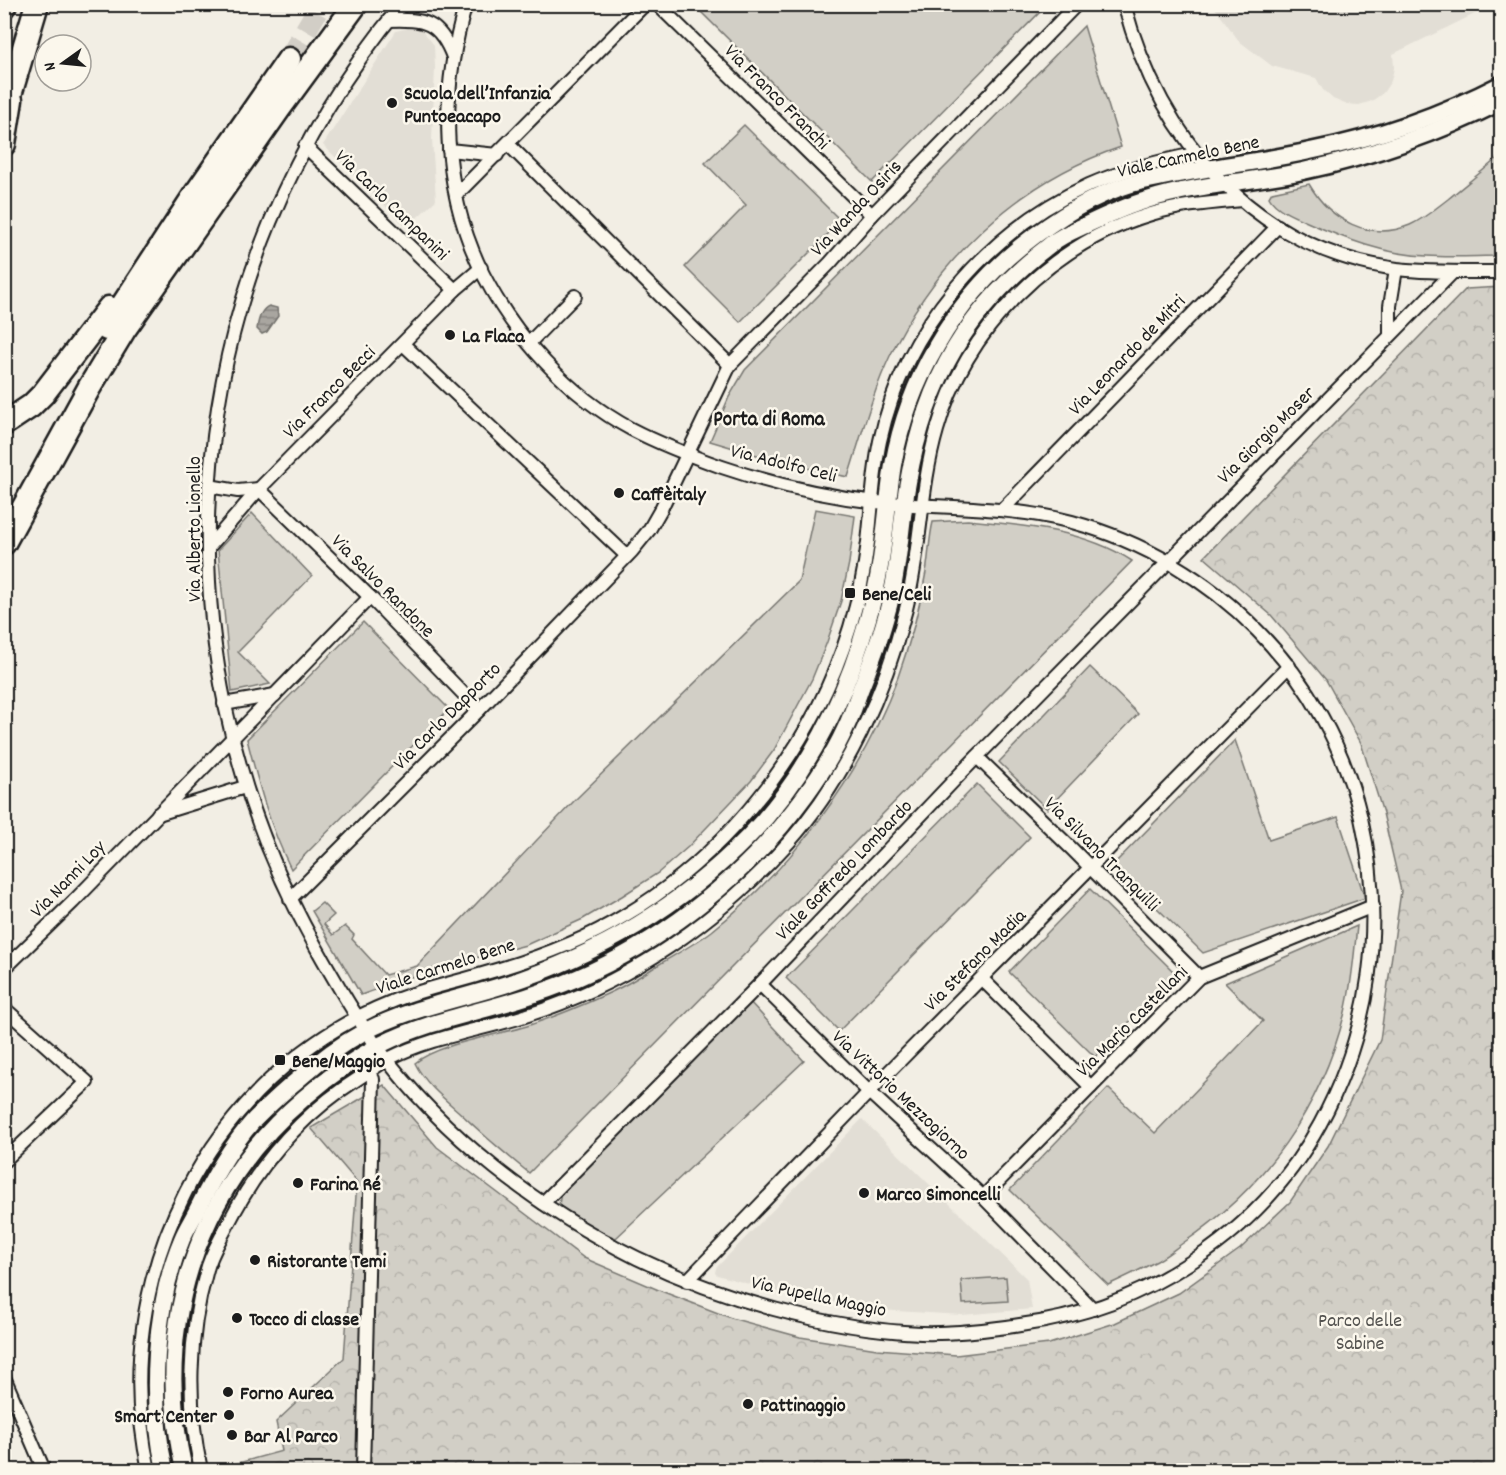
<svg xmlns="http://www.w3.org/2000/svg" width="1506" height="1475" viewBox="0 0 1506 1475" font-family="Dekko,sans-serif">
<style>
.built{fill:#e2ded5}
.grass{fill:#d2cfc6;stroke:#777671;stroke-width:1.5}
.park{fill:url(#park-crowns);stroke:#777671;stroke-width:1.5}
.water{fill:url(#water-rules);stroke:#716f6b;stroke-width:1.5}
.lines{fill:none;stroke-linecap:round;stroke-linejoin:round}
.highway-tunnel{stroke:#d2cec6;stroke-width:22;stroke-dasharray:22 11;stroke-linecap:butt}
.street-casing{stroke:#1c1c1c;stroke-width:16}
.secondary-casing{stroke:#1c1c1c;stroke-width:21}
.highway-casing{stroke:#1c1c1c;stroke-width:27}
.street{stroke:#fbf7ec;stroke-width:12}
.secondary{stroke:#fbf7ec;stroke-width:16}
.highway{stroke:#fbf7ec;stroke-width:22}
.poi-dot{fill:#1c1c1c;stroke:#fbf7ec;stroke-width:2}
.labels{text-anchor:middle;stroke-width:5;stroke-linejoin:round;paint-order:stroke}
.poi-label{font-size:20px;font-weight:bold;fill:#1c1c1c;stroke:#fbf7ec;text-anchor:start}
.street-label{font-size:20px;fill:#1c1c1c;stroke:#fbf7ec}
.park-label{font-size:20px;fill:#53524f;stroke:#fbf7ec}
.neighbourhood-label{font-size:21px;font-weight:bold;fill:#1c1c1c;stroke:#fbf7ec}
</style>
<defs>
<pattern id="park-crowns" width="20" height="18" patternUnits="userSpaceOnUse" patternTransform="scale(1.5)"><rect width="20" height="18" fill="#d2cfc6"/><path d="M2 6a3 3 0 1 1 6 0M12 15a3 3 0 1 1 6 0" fill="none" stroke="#b4b1aa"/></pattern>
<pattern id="water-rules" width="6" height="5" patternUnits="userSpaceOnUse" patternTransform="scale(1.5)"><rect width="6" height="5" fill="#a9a6a0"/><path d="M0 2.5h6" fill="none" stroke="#898682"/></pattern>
</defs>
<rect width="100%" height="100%" fill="#f2eee4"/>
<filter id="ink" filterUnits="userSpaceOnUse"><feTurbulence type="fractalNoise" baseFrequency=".0167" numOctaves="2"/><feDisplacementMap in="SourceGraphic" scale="12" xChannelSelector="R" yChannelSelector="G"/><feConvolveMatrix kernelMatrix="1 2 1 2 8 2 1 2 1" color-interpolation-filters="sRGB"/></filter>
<g filter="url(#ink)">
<g class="built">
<polygon points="1215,5 1215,4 1493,5 1393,54 1394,68 1391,81 1383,93 1372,101 1359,105 1345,104 1333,99 1323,90 1316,78 1272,66 1239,41 1215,8"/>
<polygon points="408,28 422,30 434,45 435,67 432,139 436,200 407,227 323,145 396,31"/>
<polygon points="862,1119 1027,1279 1032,1309 962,1315 879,1310 784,1294 717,1275 715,1273 716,1268"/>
</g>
<g class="grass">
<polygon points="694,5 1047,5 872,182"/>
<path d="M1084,26L1121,147C1019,181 936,260 890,356C872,394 861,437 848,477L784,463L710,441L729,397L745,370Z"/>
<polygon points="744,125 841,221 740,322 685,267 746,205 705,163"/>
<path d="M1501,155V256C1477,256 1452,258 1427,256C1386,255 1345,239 1307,222C1295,217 1275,209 1269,197L1272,192L1309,184C1330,220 1369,242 1410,225C1424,219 1436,208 1448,199C1466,184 1484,170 1501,155Z"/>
<polygon points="815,509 855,516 849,563 841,601 827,642 812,679 774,750 751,781 688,847 658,873 622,896 583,919 526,945 433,969 361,995 312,911 322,903 334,915 324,924 333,935 345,926 354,935 352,939 385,975 417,966 575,800 799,581"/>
<polygon points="252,513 312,576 238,652 270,684 232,692 218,550"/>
<path d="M968,520C1022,525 1085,530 1132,561L529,1173C504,1153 481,1133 458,1111C442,1097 424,1082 415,1063C440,1043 495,1036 527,1026C554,1017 581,1006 607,994C625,986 641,976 658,965C676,954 695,944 712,931C794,865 861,776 898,677C910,643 920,607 926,572C929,556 929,538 933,522Z"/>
<path d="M363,622L449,709L291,869C269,825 259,786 247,739Z"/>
<polygon points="1090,667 1138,714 1047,809 999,762"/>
<polygon points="1235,740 1269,840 1338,817 1365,898 1203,953 1113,865"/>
<polygon points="977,784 1030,837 839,1031 786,978"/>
<polygon points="1090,889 1176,974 1095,1057 1009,972"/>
<path d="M1357,926C1354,955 1352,984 1345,1012C1321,1109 1265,1187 1183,1243C1173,1250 1164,1258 1153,1263C1138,1271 1123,1278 1108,1285L1010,1190L1108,1088L1155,1133L1263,1021L1225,983Z"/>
<polygon points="750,1002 804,1061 616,1238 598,1231 563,1209 559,1205 561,1192"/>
<polygon points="1006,1277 1008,1301 963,1304 961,1280"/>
</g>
<polygon class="park" points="1501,287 1501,1470 216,1470 216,1469 282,1451 276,1422 344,1358 357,1182 311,1128 384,1085 437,1147 584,1258 661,1291 731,1318 800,1337 877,1349 956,1355 1049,1344 1115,1323 1179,1293 1240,1249 1290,1202 1328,1146 1380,1040 1401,891 1383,813 1361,743 1326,680 1271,615 1204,557 1466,289"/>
<path class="water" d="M269,306L277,308L278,316L267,332L262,334L257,329C258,321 261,309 269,306Z"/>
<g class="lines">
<polyline class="highway-tunnel" points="289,59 321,4"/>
<defs>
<g id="street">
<path d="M402,4C179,272 145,643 316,947C335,981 355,1016 378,1048C444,1137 538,1209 637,1258C722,1299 826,1329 921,1333C954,1334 987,1330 1020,1325C1144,1309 1260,1235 1320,1124C1371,1030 1385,923 1361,818C1327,674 1215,561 1072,522C1007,505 942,509 876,502C824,496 772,484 722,467C691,456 660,444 631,429C568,395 515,337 483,274C441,189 439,94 466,4"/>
<polyline points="657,4 872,215"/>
<path d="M1124,4C1160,139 1253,249 1397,269C1432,273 1467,272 1502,272"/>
<path d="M389,20C425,19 439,21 453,57"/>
<polyline points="508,144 730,365"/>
<polyline points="305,146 455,290"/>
<polyline points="449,150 497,155"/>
<polyline points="456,195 645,4"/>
<polyline points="1390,335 1390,306 1396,269"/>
<polyline points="529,343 575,296"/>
<polyline points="403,344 627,556"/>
<polyline points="209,486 238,491 259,489"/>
<polyline points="259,489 370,597 479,710"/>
<polyline points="1003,509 1278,226"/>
<polyline points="209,547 259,489 455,290 481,268"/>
<polyline points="224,704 275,695"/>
<polyline points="977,757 1072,849 1199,977"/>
<polyline points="158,814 245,787"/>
<polyline points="290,899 479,710 632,551 649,530 661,509 730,365 830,263 872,215 1077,4"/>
<polyline points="4,969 73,902 370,597"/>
<polyline points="982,979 1091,1087"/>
<polyline points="760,984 869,1092 983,1197 1093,1309"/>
<polyline points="4,1008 87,1082 4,1161"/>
<polyline points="983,1197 1199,977 1373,906"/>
<polyline points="543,1203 760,984 962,772 1453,272"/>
<polyline points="687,1281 869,1092 1289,666"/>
<polyline points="4,1377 44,1470"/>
<path d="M149,1470C106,1280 209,1075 391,1002C419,990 450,984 479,975C529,961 580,943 624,916C705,868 774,792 817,709C844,656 861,600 868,542C872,508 873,474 880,441C904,329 986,232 1089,185C1123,170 1159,161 1195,154"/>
<path d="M201,1470C187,1406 188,1336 206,1273C210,1255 220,1240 228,1224C259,1163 302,1114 359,1078C370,1071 379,1064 390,1058C433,1036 483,1030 528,1015C630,982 718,921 789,842C846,778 885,692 906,609C921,550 920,488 937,430C965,329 1051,244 1151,214C1181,205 1210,203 1241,200"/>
<polyline points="363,1470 373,1079"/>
</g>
<g id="secondary">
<path d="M165,1470C149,1401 154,1305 182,1239C186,1229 192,1220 197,1210C213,1178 230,1147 254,1120C269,1105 285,1090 301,1077C320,1060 340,1045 362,1033C406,1009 456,1000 504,985C598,955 679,908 748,837C813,770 853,682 875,592C885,550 886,507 893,465C908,381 953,302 1020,247C1051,222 1091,196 1131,184C1144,180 1159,178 1173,175C1218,166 1264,161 1310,151C1375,138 1442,115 1502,84"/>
<path d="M184,1470C152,1330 194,1192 304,1098C328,1077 353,1059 382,1044C430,1020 482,1012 532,995C616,968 692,919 754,856C788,821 826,772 846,727C852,715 856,701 861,688C873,658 884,628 891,597C900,559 901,520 908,482C926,379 967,308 1051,244C1062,235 1075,230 1088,224C1107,215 1126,206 1147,200C1197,184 1251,182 1303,171C1372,156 1438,133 1502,101"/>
</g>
<g id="highway">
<polyline points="4,6 5,4"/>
<polyline points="4,115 37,4"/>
<polyline points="4,144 11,100"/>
<polyline points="107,329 194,196 289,59"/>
<polyline points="4,424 31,406 43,394 109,308"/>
<polyline points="4,543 89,388 124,330 279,109 356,4"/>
</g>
</defs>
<use href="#street" class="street-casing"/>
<use href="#secondary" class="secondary-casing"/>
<use href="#highway" class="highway-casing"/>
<use href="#street" class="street"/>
<use href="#secondary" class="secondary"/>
<use href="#highway" class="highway"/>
</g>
</g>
<g class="poi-dot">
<circle cx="392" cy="103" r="6"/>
<circle cx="450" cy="335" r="6"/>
<circle cx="619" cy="493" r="6"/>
<rect x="844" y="587" width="12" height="12" rx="3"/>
<rect x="274" y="1054" width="12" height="12" rx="3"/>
<circle cx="298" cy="1183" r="6"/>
<circle cx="864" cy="1193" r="6"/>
<circle cx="255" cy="1260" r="6"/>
<circle cx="237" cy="1318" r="6"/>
<circle cx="228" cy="1392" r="6"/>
<circle cx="748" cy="1404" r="6"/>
<circle cx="229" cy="1415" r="6"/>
<circle cx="232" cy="1435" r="6"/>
</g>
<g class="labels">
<g class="poi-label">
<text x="404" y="99">Scuola dell’Infanzia<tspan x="404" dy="23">Puntoeacapo</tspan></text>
<text x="462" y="342">La Flaca</text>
<text x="631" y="500">Caffèitaly</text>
<text x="862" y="600">Bene/Celi</text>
<text x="292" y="1067">Bene/Maggio</text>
<text x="310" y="1190">Farina Ré</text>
<text x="876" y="1200">Marco Simoncelli</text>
<text x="267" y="1267">Ristorante Temi</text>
<text x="249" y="1325">Tocco di classe</text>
<text x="240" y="1399">Forno Aurea</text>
<text x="760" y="1411">Pattinaggio</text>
<text x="217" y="1422" text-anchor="end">Smart Center</text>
<text x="244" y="1442">Bar Al Parco</text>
</g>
<g class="street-label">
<text transform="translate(778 96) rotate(45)" y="7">Via Franco Franchi</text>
<text transform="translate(1188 155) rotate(-12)" y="7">Viale Carmelo Bene</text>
<text transform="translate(393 204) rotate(44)" y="7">Via Carlo Campanini</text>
<text transform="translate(855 207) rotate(-47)" y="7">Via Wanda Osiris</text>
<text transform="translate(1126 354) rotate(-46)" y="7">Via Leonardo de Mitri</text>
<text transform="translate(328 391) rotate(-45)" y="7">Via Franco Becci</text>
<text transform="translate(1265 434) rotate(-45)" y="7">Via Giorgio Moser</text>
<text transform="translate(784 462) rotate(14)" y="7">Via Adolfo Celi</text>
<text transform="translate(193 529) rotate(-90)" y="7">Via Alberto Lionello</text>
<text transform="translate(384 585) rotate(45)" y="7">Via Salvo Randone</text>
<text transform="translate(446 715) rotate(-45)" y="7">Via Carlo Dapporto</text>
<text transform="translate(1103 853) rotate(45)" y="7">Via Silvano Tranquilli</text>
<text transform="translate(843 869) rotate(-46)" y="7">Viale Goffredo Lombardo</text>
<text transform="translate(67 878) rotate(-46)" y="7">Via Nanni Loy</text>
<text transform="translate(974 959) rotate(-45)" y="7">Via Stefano Madia</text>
<text transform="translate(445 965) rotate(-18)" y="7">Viale Carmelo Bene</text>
<text transform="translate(1131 1020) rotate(-45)" y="7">Via Mario Castellani</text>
<text transform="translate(902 1094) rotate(43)" y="7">Via Vittorio Mezzogiorno</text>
<text transform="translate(819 1295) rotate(12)" y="7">Via Pupella Maggio</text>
</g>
<g class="park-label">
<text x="1360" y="1326">Parco delle<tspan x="1360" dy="23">Sabine</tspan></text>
</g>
<g class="neighbourhood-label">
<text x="769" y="425">Porta di Roma</text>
</g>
</g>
<rect width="1506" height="1475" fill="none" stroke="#fbf7ec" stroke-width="24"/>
<rect x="12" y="12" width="1482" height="1451" fill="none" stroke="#1c1c1c" stroke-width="2" filter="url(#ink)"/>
<g transform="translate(63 63) rotate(255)"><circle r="28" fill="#fbf7ec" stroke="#a29f99" stroke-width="1.5"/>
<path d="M0-4.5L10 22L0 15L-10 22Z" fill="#1c1c1c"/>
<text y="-9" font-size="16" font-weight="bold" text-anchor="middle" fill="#1c1c1c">N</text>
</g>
</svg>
